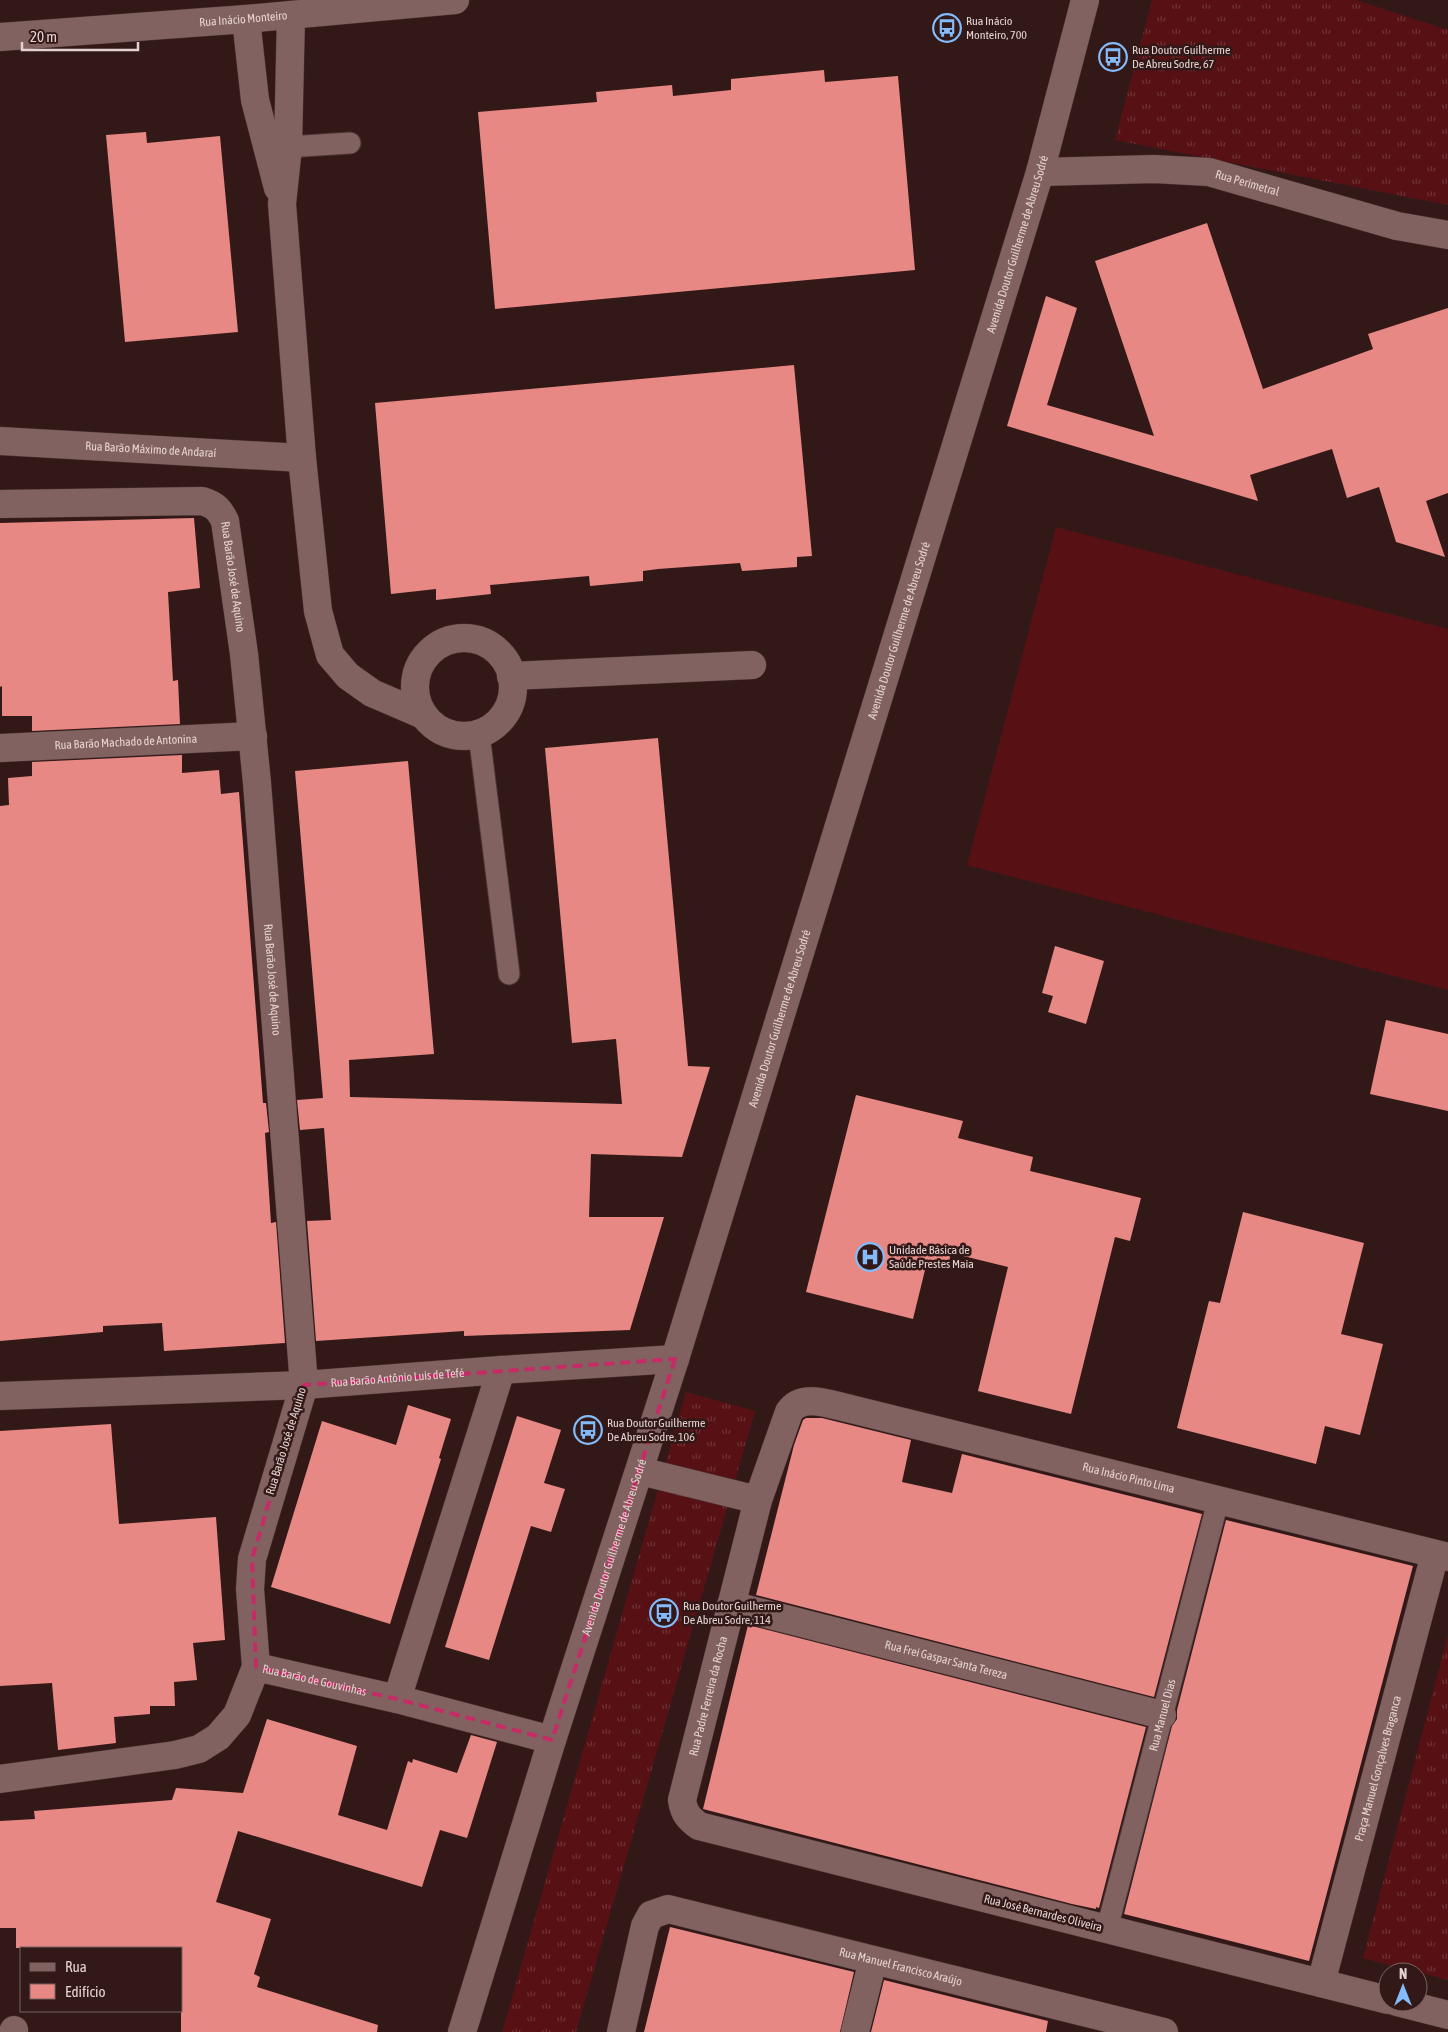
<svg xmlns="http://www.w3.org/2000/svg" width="1448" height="2032" viewBox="0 0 1448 2032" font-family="'Asap Condensed',sans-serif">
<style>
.grass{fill:url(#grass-tufts)}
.pitch{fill:#571115}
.building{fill:#e78884}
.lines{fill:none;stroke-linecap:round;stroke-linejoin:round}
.service-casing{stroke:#4a3535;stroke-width:23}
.minor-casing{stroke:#4a3535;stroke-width:29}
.tertiary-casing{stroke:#4a3535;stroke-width:29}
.service{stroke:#826260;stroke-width:21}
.minor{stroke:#826260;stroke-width:28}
.tertiary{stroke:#826260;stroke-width:28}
.marked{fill:none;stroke:#c52b67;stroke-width:4;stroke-dasharray:10 6;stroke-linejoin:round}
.labels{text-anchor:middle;stroke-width:5;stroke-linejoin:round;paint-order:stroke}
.street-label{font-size:12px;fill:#e4d2d0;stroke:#321918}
.poi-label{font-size:12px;fill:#e4d2d0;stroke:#321918;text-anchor:start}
</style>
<defs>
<pattern id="grass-tufts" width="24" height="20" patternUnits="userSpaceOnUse" patternTransform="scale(1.25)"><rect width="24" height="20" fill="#571115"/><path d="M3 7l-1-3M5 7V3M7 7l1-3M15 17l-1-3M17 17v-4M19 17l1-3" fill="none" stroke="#6f3336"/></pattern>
</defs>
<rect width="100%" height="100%" fill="#321918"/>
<g class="grass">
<polygon points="1152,0 1356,0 1448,30 1448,205 1115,140"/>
<polygon points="686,1392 755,1411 576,2032 502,2032"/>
<polygon points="1448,1635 1448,1980 1363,1958"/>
</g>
<polygon class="pitch" points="1056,527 1448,629 1448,990 967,865"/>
<g class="building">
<polygon points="824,70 825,82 898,76 915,270 495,309 478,112 597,102 596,92 672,85 673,96 731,90 731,79"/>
<polygon points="146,132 147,143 220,136 238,332 125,342 106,135"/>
<polygon points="1207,223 1263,389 1373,349 1368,334 1448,308 1448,493 1426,501 1445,557 1396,542 1379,487 1347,498 1332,449 1250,475 1258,501 1007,426 1046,296 1077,308 1047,405 1154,436 1095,261"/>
<polygon points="794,365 812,556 797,557 797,567 742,571 740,563 658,569 643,571 643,581 590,586 589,576 490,585 491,594 436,600 436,589 391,594 375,403"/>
<polygon points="194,518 200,588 168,592 173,681 178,680 180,724 32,731 32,716 2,716 2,686 0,687 0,523"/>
<polygon points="658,738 688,1066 710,1067 682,1157 591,1154 589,1217 664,1217 630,1330 464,1336 464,1331 316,1341 307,1221 331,1220 324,1128 300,1130 297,1100 323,1098 295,771 408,761 434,1054 349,1060 350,1097 622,1104 616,1039 572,1043 545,748"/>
<polygon points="182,755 182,773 219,770 221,794 239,792 263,1103 266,1103 269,1132 265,1133 271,1223 276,1222 285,1343 164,1351 162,1323 103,1326 103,1332 0,1341 0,806 9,805 8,778 32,776 32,762"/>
<polygon points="1055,946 1104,961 1086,1024 1048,1012 1053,996 1042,993"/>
<polygon points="1386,1020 1448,1034 1448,1111 1370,1094"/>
<polygon points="856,1095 963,1121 958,1138 1033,1157 1030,1171 1141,1198 1130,1241 1115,1237 1071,1414 978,1391 1008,1267 951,1253 948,1265 943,1264 941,1270 926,1266 913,1319 806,1292"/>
<polygon points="1243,1212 1364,1243 1341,1334 1383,1344 1360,1435 1325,1426 1316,1464 1177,1428 1209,1301 1220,1303"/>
<polygon points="408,1405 451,1419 439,1458 441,1459 390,1624 271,1587 322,1421 396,1445"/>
<polygon points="517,1416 561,1430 544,1483 565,1489 551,1532 531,1526 489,1660 445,1647"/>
<polygon points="806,1418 822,1418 911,1440 902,1482 952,1493 962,1454 1202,1514 1154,1697 756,1595 794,1445 803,1420"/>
<polygon points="111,1424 119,1524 216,1517 225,1640 193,1643 197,1680 174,1682 175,1706 150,1706 150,1714 114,1717 116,1743 58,1750 52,1683 0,1686 0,1431"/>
<polygon points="1226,1520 1413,1566 1309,1961 1124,1914 1172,1726 1177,1719 1177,1710"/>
<polygon points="748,1625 1146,1727 1099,1908 1096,1907 1096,1909 1072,1904 703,1809"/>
<polygon points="267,1719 357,1746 338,1815 387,1830 408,1761 412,1763 413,1759 457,1773 471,1735 497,1742 467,1838 440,1830 422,1887 238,1831 216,1902 271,1919 254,1974 260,1977 257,1987 378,2025 377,2032 181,2032 181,1948 16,1948 16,1928 0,1928 0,1821 35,1819 34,1811 172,1800 176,1788 243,1793"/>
<polygon points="670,1927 854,1972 840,2032 644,2032"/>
<polygon points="884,1980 1048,2021 1046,2032 871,2032"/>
</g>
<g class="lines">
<defs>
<g id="service">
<polyline points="272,148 350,143"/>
<polyline points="479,734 509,974"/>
<path id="s1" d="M1107,1929L1218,1501"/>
</g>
<g id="minor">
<polyline points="291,15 288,147 282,204 302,458 318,611 330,655 348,676 372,693 423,715"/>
<polyline points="246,19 255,100 278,188"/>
<path id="s2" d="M1040,172L1154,169L1209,172L1397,226L1448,235"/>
<path id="s3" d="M0,441L302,458"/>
<path id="s4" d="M0,504L202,501C215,505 219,509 225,521L244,654L257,783L304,1385L252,1559L250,1589L256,1667L237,1715L218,1737L199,1749L175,1755L0,1779"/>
<circle cx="464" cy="687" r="49"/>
<polyline points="511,676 752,665"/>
<path id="s5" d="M0,748L253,736"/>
<path id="s6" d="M0,1396L304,1385L501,1370L675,1359"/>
<polyline points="640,1471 758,1500"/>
<path id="s7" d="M731,1605L1162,1715"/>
<path id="s8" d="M256,1667L397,1699L552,1740"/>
<polyline points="397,1699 501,1370"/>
<path id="s9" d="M1321,1983L1435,1554"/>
<path id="s10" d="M1388,2000L699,1826C688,1818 684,1813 682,1800L758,1500L789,1412C802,1392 831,1405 851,1409L1448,1557"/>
<polyline points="1397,2002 1448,2015"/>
<polyline points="13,2032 14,2030"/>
<path id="s11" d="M621,2032L645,1926L651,1915L668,1909L1164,2032"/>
<polyline points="855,2032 873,1960"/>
</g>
<g id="tertiary">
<path id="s12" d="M0,37L246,19L455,0"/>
<path id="s13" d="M462,2032L552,1740L675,1359L1040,172L1085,0"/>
</g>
</defs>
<use href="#service" class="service-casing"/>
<use href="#minor" class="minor-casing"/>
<use href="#tertiary" class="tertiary-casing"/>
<use href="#service" class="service"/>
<use href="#minor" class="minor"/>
<use href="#tertiary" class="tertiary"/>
</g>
<path class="marked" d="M675,1359L552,1740L397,1699L256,1667L252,1559L304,1385Z"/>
<defs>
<symbol id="bus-ring" viewBox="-11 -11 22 22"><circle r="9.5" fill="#321918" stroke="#84bcfb" stroke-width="1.5"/><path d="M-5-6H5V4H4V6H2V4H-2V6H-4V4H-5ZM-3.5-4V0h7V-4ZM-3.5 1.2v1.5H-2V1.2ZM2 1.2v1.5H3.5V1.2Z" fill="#84bcfb"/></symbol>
<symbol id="hospital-ring" viewBox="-11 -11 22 22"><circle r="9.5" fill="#321918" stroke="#84bcfb" stroke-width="1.5"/><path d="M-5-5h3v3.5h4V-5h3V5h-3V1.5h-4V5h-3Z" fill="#84bcfb"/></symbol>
</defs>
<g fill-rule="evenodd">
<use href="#bus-ring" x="931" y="12" width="32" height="32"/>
<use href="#bus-ring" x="1097" y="41" width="32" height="32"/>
<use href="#hospital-ring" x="854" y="1241" width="32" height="32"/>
<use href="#bus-ring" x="572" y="1414" width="32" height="32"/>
<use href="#bus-ring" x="648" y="1597" width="32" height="32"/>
</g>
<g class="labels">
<g class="street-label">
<text dy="4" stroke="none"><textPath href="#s12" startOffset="244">Rua Inácio Monteiro</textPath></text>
<text dy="4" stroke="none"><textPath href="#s2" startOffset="209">Rua Perimetral</textPath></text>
<text dy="4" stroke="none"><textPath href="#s13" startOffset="1872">Avenida Doutor Guilherme de Abreu Sodré</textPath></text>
<text dy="4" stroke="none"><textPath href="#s3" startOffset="151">Rua Barão Máximo de Andaraí</textPath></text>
<text dy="4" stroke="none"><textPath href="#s4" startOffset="290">Rua Barão José de Aquino</textPath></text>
<text dy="4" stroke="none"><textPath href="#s13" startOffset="1468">Avenida Doutor Guilherme de Abreu Sodré</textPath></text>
<text dy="4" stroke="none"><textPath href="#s5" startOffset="126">Rua Barão Machado de Antonina</textPath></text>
<text dy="4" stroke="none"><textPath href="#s4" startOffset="695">Rua Barão José de Aquino</textPath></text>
<text dy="4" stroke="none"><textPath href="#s13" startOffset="1062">Avenida Doutor Guilherme de Abreu Sodré</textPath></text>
<text dy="4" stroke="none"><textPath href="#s6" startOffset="398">Rua Barão Antônio Luis de Tefé</textPath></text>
<text transform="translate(286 1441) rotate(-73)" y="4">Rua Barão José de Aquino</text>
<text dy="4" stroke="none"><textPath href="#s10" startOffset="1498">Rua Inácio Pinto Lima</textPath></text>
<text dy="4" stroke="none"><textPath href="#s13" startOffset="508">Avenida Doutor Guilherme de Abreu Sodré</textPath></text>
<text dy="4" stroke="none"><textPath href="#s7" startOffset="222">Rua Frei Gaspar Santa Tereza</textPath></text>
<text dy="4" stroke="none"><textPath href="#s8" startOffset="60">Rua Barão de Gouvinhas</textPath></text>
<text dy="4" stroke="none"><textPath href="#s10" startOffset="850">Rua Padre Ferreira da Rocha</textPath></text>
<text dy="4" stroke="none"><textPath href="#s1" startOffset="221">Rua Manuel Dias</textPath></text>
<text dy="4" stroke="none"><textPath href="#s9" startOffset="222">Praça Manuel Gonçalves Braganca</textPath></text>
<text transform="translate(1043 1913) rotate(14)" y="4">Rua José Bernardes Oliveira</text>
<text dy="4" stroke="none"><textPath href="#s11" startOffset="379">Rua Manuel Francisco Araújo</textPath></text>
</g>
<g class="poi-label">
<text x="966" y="25">Rua Inácio<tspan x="966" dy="14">Monteiro, 700</tspan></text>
<text x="1132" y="54">Rua Doutor Guilherme<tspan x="1132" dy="14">De Abreu Sodre, 67</tspan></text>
<text x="889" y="1254">Unidade Básica de<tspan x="889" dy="14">Saúde Prestes Maia</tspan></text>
<text x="607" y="1427">Rua Doutor Guilherme<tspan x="607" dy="14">De Abreu Sodre, 106</tspan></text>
<text x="683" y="1610">Rua Doutor Guilherme<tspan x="683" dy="14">De Abreu Sodre, 114</tspan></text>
</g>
</g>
<rect x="20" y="1947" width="162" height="65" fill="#321918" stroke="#796362"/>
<rect x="30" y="1963" width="25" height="8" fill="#826260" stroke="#796362"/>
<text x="65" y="1972" font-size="15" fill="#e4d2d0">Rua</text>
<rect x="30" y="1984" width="25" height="15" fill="#e78884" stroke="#796362"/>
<text x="65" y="1997" font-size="15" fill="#e4d2d0">Edifício</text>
<g transform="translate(1403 1987)"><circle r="24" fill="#321918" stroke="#796362"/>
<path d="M0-4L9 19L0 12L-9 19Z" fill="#84bcfb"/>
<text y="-8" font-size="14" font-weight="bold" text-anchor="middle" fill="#e4d2d0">N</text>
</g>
<path d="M22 42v8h116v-8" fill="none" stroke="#e4d2d0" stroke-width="2.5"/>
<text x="30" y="42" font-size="15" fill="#e4d2d0" stroke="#321918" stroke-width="4" paint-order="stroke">20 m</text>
</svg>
